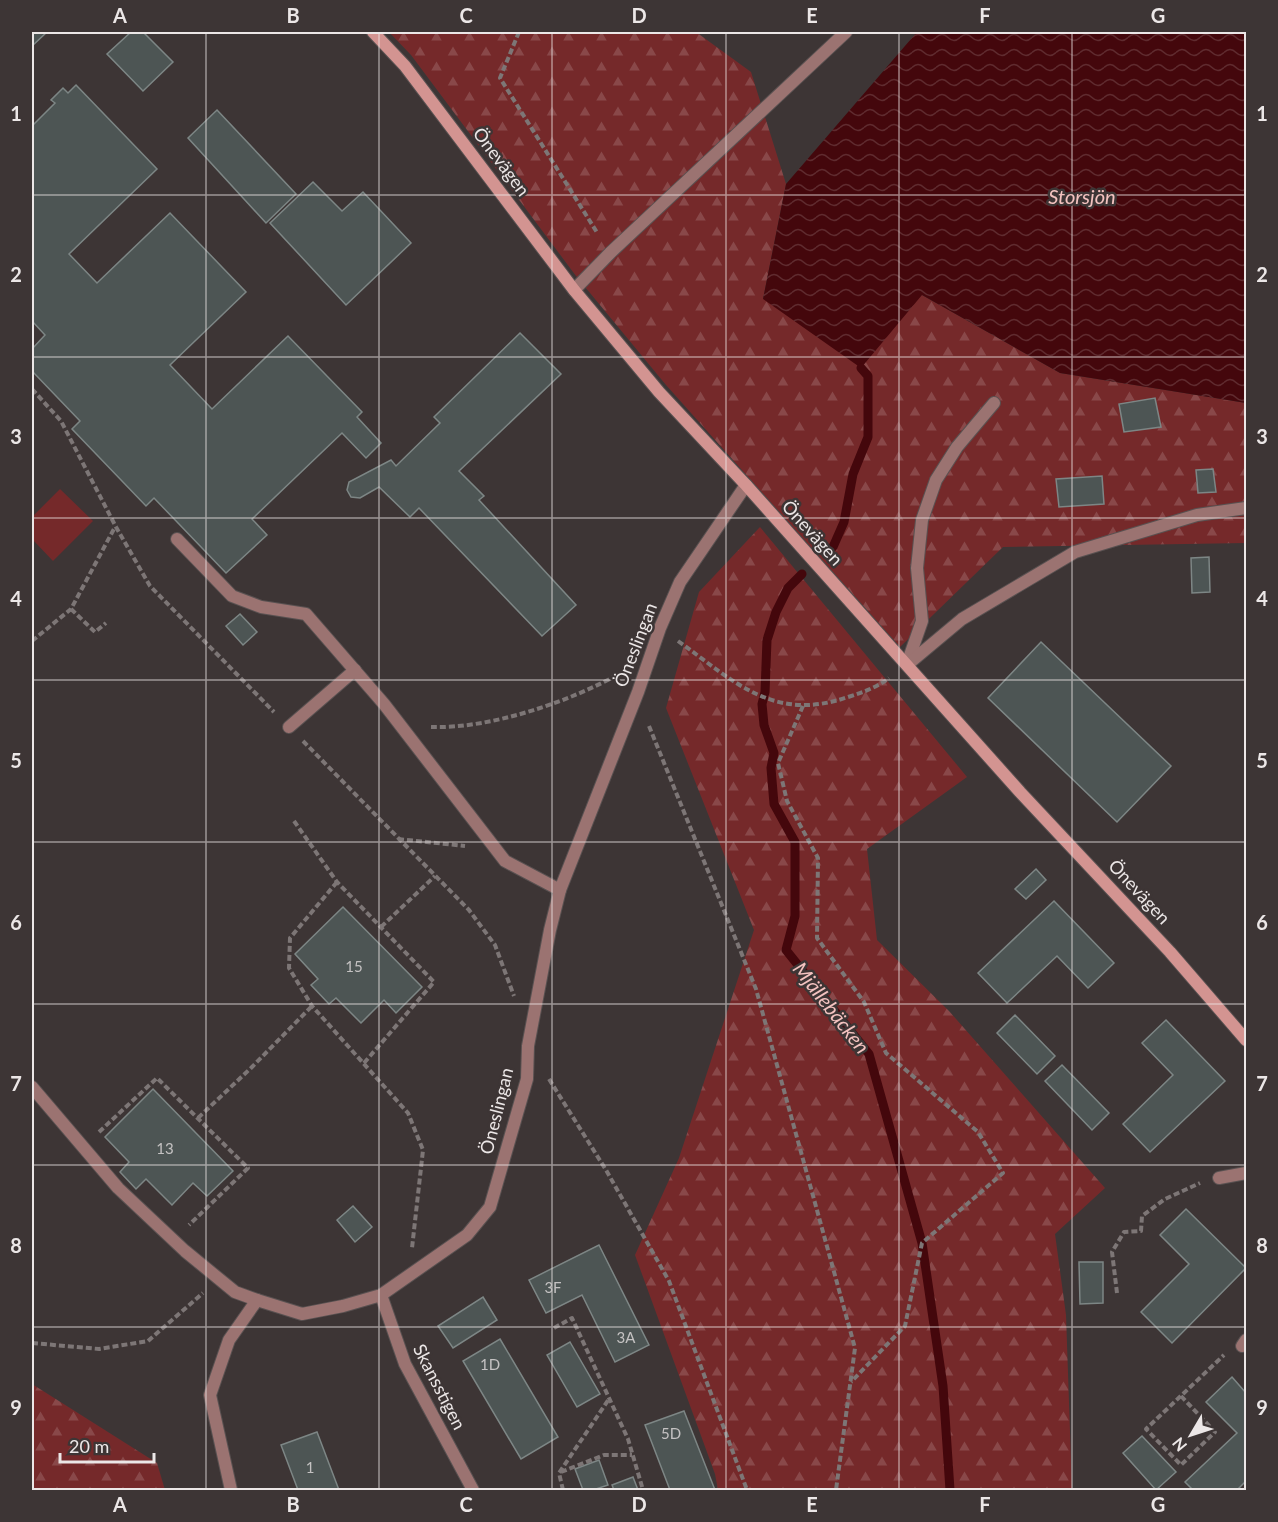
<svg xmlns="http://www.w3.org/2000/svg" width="1278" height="1522" viewBox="0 0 1278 1522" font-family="Lato,sans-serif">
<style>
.forest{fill:url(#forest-firs)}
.garden{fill:#75292a}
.water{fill:url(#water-waves)}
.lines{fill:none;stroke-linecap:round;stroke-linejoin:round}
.stream{stroke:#44070c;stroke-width:9}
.building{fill:#4d5554;stroke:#7d8685;stroke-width:1.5}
.lane-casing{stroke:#595151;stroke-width:14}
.street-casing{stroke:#595151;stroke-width:14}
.secondary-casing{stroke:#595151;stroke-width:14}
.path{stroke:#7d7676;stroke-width:4;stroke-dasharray:6 3;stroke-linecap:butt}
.lane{stroke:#9b7371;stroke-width:12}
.street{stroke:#9b7371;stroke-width:12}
.secondary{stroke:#d39491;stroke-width:12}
.grid{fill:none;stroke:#ece7e7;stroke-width:1.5;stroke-opacity:0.55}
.labels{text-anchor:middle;stroke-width:5;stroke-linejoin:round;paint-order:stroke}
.number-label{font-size:15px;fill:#c4c2c2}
.street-label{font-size:18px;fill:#ece7e7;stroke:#3d3535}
.water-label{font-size:20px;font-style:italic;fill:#f4c3c0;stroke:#3d3535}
.neatline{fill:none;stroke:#ece7e7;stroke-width:2}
.grid-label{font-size:20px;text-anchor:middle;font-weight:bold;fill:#ece7e7}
</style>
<defs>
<pattern id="forest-firs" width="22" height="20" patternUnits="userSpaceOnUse" patternTransform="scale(1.5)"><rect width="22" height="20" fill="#75292a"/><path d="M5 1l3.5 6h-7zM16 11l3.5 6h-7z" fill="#894849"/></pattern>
<pattern id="water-waves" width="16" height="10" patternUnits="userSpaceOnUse" patternTransform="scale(1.5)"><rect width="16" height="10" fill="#44070c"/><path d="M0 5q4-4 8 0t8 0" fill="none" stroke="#5f2b2f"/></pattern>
</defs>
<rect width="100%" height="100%" fill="#3d3535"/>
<g class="forest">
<polygon points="389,32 696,32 751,72 786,184 763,299 922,295 1060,373 1246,403 1246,543 1003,547 900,647 666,385 576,276 411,55"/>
<polygon points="760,527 967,777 867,849 877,940 949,1011 1105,1188 1055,1234 1066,1315 1072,1490 718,1490 715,1474 635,1255 679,1158 754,930 666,708 699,592"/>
<polygon points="32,1384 157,1463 165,1490 32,1490"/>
</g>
<polygon class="garden" points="60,489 93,521 53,561 32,539 32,517"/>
<polygon class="water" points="917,32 1246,32 1246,403 1060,373 922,295 861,368 763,299 786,184"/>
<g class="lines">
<g class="stream">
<polyline points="833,547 844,522 853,474 868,437 868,376 861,368"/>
<polyline points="802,574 788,588 776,612 767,640 765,692 762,704 764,725 774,753 771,768 774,804 795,842 795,916 786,950 869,1054 922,1243 943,1386 950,1490"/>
</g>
</g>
<g class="building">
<polygon points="32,32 47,32 32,46"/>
<polygon points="131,32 143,32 173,62 143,91 107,54"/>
<polygon points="76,85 157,169 69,254 97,283 170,213 246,292 170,365 212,409 288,336 362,412 357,417 381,443 366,458 342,433 252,519 267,535 226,573 154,498 146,506 72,429 80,421 32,371 32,349 45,335 32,321 32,126 55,103 51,100 63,88 68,93"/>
<polygon points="217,110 296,194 266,223 188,138"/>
<polygon points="313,182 342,211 363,192 411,243 346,305 270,223"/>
<polygon points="520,333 561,374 459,471 484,496 479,500 576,605 542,636 419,508 410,517 379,487 360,498 351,497 347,490 349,482 391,460 396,466 440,423 434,417"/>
<polygon points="1155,398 1161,427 1124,432 1119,404"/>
<polygon points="1213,469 1216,492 1198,493 1196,470"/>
<polygon points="1102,476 1104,504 1059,507 1056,479"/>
<polygon points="1209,557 1210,592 1192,593 1191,558"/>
<polygon points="240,614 257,632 243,645 226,626"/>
<polygon points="1041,642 1171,766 1117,822 988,698"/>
<polygon points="1036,869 1046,880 1026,899 1015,889"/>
<polygon points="1054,901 1114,963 1088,988 1057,956 1007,1003 978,973"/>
<polygon points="343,907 422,987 396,1013 384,1000 361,1023 336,998 329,1004 311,985 318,979 295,954"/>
<polygon points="1015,1015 1055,1056 1037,1074 997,1033"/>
<polygon points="1166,1020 1225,1081 1150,1152 1123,1124 1173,1075 1142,1043"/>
<polygon points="1062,1065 1109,1113 1092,1130 1045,1081"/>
<polygon points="153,1089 233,1171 207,1196 193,1183 172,1205 146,1179 136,1189 120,1172 129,1162 105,1137"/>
<polygon points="353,1206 372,1227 355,1242 337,1220"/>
<polygon points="1186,1209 1246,1268 1172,1343 1141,1312 1189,1264 1160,1235"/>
<polygon points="599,1245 649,1345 615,1362 582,1295 546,1313 529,1280"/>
<polygon points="1079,1262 1103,1262 1103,1303 1080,1304"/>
<polygon points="483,1297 497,1320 453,1348 438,1326"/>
<polygon points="500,1339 558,1437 521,1459 463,1361"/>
<polygon points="570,1342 600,1394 577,1407 547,1355"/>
<polygon points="1232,1377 1246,1393 1246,1481 1237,1490 1193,1490 1185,1482 1237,1433 1206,1402"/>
<polygon points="684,1411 715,1490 670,1490 645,1425"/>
<polygon points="317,1432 339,1490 298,1490 281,1445"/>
<polygon points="1142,1436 1176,1472 1156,1490 1123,1453"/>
<polygon points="599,1460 608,1485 593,1490 583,1490 575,1469"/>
<polygon points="633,1477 638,1490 614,1490 612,1485"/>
</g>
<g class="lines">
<defs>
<g id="lane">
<polyline points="574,290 610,253 846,32"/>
<polyline points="177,539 232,596 261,607 306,614 384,704 505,861 560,890"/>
<polyline points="907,664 922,621 917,568 922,520 936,480 957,447 994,403"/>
<polyline points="907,665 962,619 1075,552 1197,515 1246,508"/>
<polyline points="289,727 355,670"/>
<polyline points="1219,1178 1246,1173"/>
<polyline points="1242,1346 1246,1340"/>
</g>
<g id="street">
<polyline points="32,1087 118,1188 185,1251 235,1292 257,1300 302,1314 343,1306 381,1295 467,1235 490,1207 527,1079 528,1046 550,930 560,890 638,692 660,628 680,582 746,485"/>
<polyline points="381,1295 405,1364 473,1490"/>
<polyline points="231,1490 210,1395 229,1340 257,1300"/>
</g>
<polyline id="secondary" points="373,32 405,66 574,290 659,392 746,485 1020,792 1170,952 1246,1040"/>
</defs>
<use href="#lane" class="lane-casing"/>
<use href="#street" class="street-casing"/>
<use href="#secondary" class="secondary-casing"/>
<g class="path">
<polyline points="519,32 500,78 598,234"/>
<polyline points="32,389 61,421 116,527 150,586 274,712"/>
<polyline points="71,609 95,632 106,623"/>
<polyline points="32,641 71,609 115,527"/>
<path d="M678,641C734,681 773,723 848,697C863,692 876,688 889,678"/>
<polyline points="803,706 778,763 787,801 818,858 817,938 864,1002 886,1053 978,1132 1003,1173 922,1243 905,1326 851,1382"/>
<polyline points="649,726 756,989 855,1348 836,1490"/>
<path d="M431,727C490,729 569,702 621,673"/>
<polyline points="303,741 469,910 495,945 514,996"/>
<polyline points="294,821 337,882 434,982 364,1063"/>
<polyline points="398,839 465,846"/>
<polyline points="337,882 290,938 289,968 312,1006 408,1113 423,1150 412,1248"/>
<polyline points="381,927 435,876"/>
<polyline points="549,1079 606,1170 669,1281 747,1490"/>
<polyline points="198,1118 251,1068 312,1006"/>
<polyline points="99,1132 157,1078 248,1168 189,1225"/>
<polyline points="1117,1293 1112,1252 1124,1232 1141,1231 1142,1216 1165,1199 1200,1183"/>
<polyline points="554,1328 572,1318 628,1439 643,1490"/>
<polyline points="32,1343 99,1349 148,1341 203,1293"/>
<polyline points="1181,1396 1215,1432 1181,1465 1146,1429 1224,1355"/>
<polyline points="561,1472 604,1455 632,1455"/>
<polyline points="563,1490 559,1473 609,1399"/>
</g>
<use href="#lane" class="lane"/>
<use href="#street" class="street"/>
<use href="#secondary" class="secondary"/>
</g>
<path class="grid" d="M206,32V1490M379,32V1490M552,32V1490M726,32V1490M899,32V1490M1072,32V1490M32,195H1246M32,357H1246M32,518H1246M32,680H1246M32,842H1246M32,1004H1246M32,1165H1246M32,1327H1246"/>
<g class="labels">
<g class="number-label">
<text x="354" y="972">15</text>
<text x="165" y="1154">13</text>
<text x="553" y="1293">3F</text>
<text x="626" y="1343">3A</text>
<text x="490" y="1370">1D</text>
<text x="671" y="1439">5D</text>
<text x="310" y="1473">1</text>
</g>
<g class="street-label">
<text transform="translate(501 162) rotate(53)" y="6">Önevägen</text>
<text transform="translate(812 533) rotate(48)" y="6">Önevägen</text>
<text transform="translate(636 645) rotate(-69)" y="6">Öneslingan</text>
<text transform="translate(1139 892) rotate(47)" y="6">Önevägen</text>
<text transform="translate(497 1111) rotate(-76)" y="6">Öneslingan</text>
<text transform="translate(439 1387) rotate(63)" y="6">Skansstigen</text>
</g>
<g class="water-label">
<text x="1082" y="204">Storsjön</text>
<text transform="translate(831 1008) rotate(52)" y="7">Mjällebäcken</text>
</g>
</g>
<rect width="1278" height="1522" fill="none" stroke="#3d3535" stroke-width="66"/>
<g transform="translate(1191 1435) rotate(231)" stroke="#3d3535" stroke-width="4.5" paint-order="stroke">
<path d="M0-4.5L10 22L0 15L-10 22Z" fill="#ece7e7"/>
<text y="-9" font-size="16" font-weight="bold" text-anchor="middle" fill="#ece7e7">N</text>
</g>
<path d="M60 1453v9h94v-9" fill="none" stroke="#ece7e7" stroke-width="3"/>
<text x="69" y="1453" font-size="18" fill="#ece7e7" stroke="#3d3535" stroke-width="4.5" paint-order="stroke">20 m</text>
<rect x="33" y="33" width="1212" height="1456" class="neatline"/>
<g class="grid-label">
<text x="120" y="23">A</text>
<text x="293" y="23">B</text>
<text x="466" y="23">C</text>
<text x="639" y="23">D</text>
<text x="812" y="23">E</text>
<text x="985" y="23">F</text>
<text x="1158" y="23">G</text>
<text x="16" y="121">1</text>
<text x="1262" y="121">1</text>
<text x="16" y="282">2</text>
<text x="1262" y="282">2</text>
<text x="16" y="444">3</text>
<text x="1262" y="444">3</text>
<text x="16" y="606">4</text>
<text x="1262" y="606">4</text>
<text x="16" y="768">5</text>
<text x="1262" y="768">5</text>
<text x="16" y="930">6</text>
<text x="1262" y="930">6</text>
<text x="16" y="1091">7</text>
<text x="1262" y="1091">7</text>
<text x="16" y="1253">8</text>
<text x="1262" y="1253">8</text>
<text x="16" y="1415">9</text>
<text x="1262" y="1415">9</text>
<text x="120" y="1512">A</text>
<text x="293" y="1512">B</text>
<text x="466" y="1512">C</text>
<text x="639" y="1512">D</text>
<text x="812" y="1512">E</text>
<text x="985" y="1512">F</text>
<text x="1158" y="1512">G</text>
</g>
</svg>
